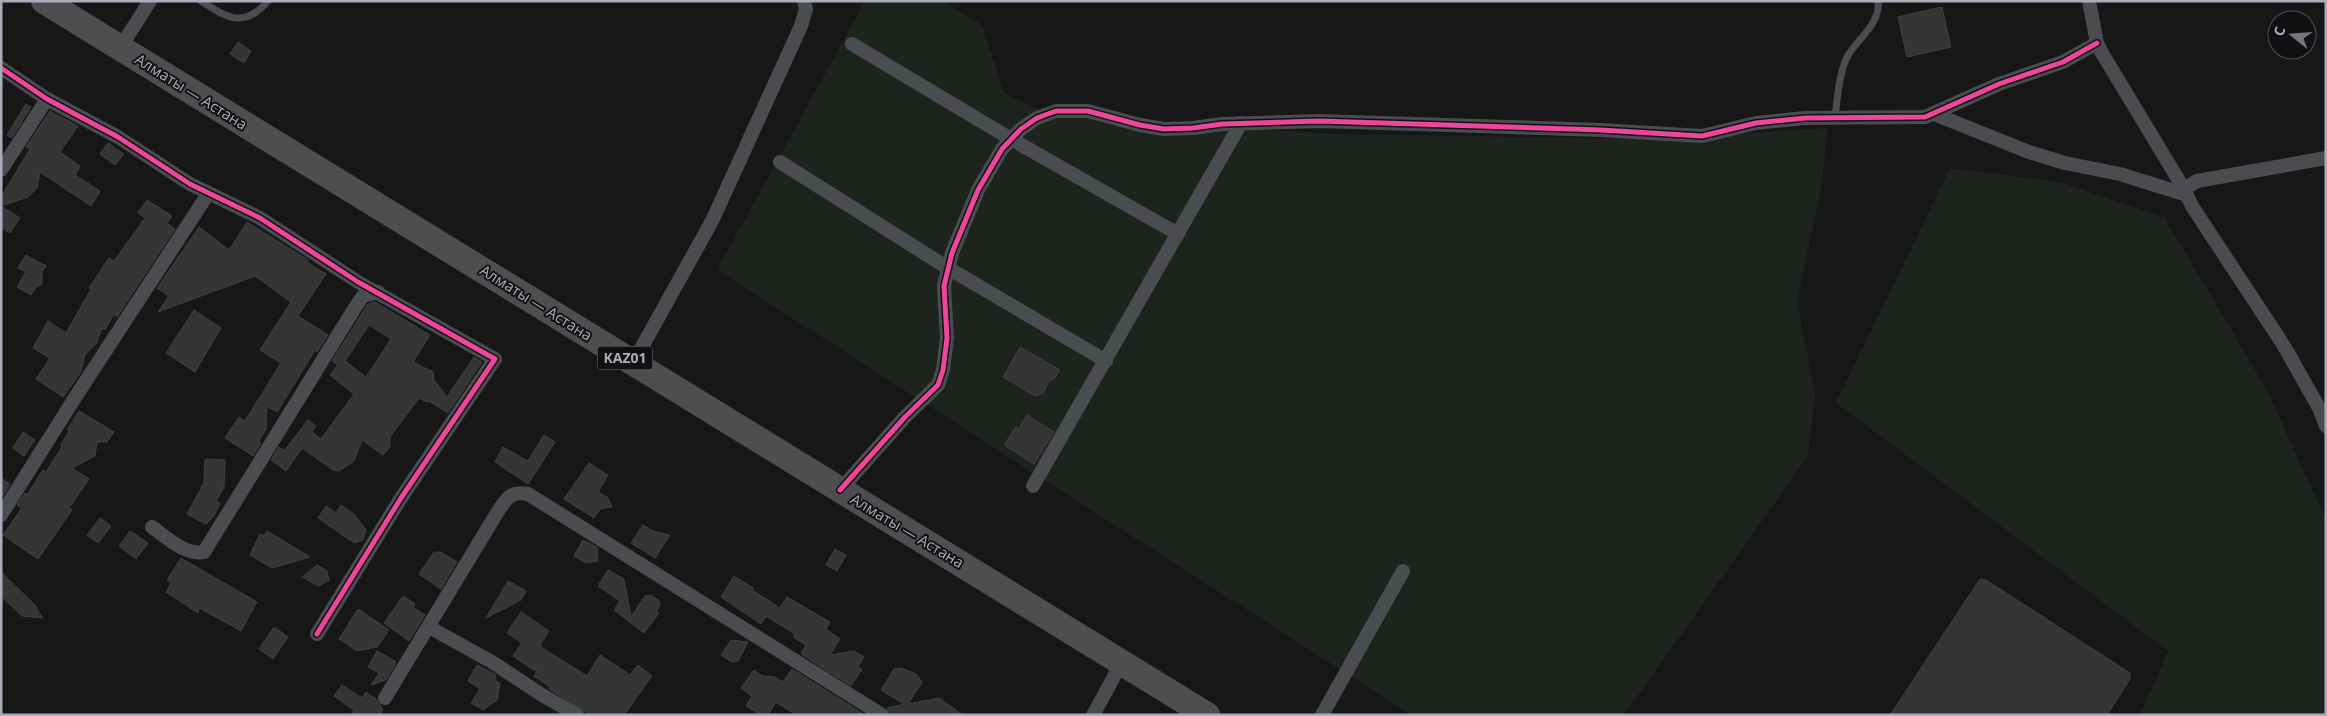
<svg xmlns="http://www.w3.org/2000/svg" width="2327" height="716" viewBox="0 0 2327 716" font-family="'Open Sans',sans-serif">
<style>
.green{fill:#1d241e}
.building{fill:#353536;stroke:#3f4043;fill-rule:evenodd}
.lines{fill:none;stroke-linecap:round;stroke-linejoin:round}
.lane{stroke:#4b4c50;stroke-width:7}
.street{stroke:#4b4c50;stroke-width:14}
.highway{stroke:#4e4e51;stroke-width:26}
.cycleway-casing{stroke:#111113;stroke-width:8}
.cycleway{stroke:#ed469a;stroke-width:5}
.labels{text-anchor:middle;stroke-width:4;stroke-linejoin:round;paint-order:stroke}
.shield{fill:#111113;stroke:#7b7e86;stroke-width:1}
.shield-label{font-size:14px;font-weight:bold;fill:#a8adb8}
.street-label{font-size:15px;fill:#a8adb8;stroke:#111113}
</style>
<rect width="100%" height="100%" fill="#171717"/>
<g class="green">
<polygon points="865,1 942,1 982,25 1004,93 1052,116 1336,134 1662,139 1828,128 1820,194 1797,302 1815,393 1808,456 1624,715 1411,715 717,270"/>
<polygon points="1950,168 2064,183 2165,218 2268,392 2326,520 2326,715 2140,715 2168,651 1836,403"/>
</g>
<g class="building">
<polygon points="1942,7 1951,47 1907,57 1898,17"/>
<polygon points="238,42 251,51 244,63 230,54"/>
<polygon points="26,104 31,107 12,138 7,135"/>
<polygon points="50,111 78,126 60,152 80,166 75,175 100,191 91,206 40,172 37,188 28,197 1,206 20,218 10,233 1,227 1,197 30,149 26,147"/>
<polygon points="108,143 124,154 115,165 100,154"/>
<polygon points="147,200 172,216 167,223 175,229 117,317 114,314 105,330 102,328 96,344 85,354 81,372 63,397 36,379 50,358 33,348 48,321 66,333 91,289 89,288 109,258 114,261 145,218 138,213"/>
<polygon points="247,222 308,260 307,262 326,274 298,316 328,335 317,352 315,350 277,412 267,406 266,429 259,441 261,443 253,456 225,438 239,417 245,421 281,363 260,350 291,302 255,276 158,312 169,296 157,288 199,227 229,250"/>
<polygon points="26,255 46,266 42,272 42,284 36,287 31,295 17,287 26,272 18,268"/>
<path d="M375,302L430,335L413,362L433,372L434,380L447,397L474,357L482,362L448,413L429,401L427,402L419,398L390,437V447L383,455L362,440L354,461L339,471L333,470L302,448L286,471L271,460L279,447L284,451L308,420L316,426L312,432L321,439L354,394L330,375L338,365L332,361L368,304ZM369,325L391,339L366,377L345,361Z"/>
<polygon points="194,310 221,328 195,372 166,353"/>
<polygon points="1020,347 1060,370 1055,378 1049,381 1043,394 1035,396 1003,377"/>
<polygon points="79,411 114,432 107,442 97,442 95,456 72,468 89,479 69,508 72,510 38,559 3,535 22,508 17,505 25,493 27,495 43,470 46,472 62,447 61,444 69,431 67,430"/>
<polygon points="1027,415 1054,432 1034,464 1004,445 1016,427 1019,428"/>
<polygon points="23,432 35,440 24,456 13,448"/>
<polygon points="544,435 555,442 528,484 495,462 503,447 528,461"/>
<polygon points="205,459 225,460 224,487 216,501 220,503 214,516 206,524 187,514 204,483"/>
<polygon points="589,463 608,475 598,492 607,497 612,507 600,509 594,518 564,499"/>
<polygon points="1,478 10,484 3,496 1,495"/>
<polygon points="341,505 354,514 366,530 363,540 354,543 318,518 326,506 336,513"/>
<polygon points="100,518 111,526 98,543 87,535"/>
<polygon points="643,525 653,531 670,535 655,558 631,543"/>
<polygon points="130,531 148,543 136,559 119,546"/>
<polygon points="267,531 310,557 272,568 250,555 260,534 264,536"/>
<polygon points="583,540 597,547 598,561 586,563 574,556"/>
<polygon points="835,549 846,555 837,571 826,565"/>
<polygon points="434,552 441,552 457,562 441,589 419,574"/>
<polygon points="181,558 257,602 241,631 199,608 198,613 166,592 171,583 167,580"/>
<polygon points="317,565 327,571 329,580 319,586 302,577"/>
<polygon points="608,570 624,579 631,617 645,596 651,595 659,601 660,606 656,611 659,613 644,633 614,610 620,601 598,586"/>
<polygon points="1,572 37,607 36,608 43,618 22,616 1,596"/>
<polygon points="734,576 753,588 752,590 780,608 787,597 830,622 826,629 840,639 830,655 854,651 864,657 858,667 862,669 851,686 801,654 806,645 793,637 795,634 766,616 761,624 721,597"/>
<polygon points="1980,579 1986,580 2130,673 2130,679 2107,715 1890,715"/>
<polygon points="508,581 526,591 521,600 486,618"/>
<polygon points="403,596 415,604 413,607 425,615 409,641 384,623"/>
<polygon points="358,609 389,630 377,647 357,651 339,639"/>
<polygon points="521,612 549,631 540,645 541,647 587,676 600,655 630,675 638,665 652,676 624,715 590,715 549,689 550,687 534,676 538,669 535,671 513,656 522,643 507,633"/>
<polygon points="274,627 288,637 273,659 259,649"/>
<polygon points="731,640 748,642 738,661 732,662 721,655"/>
<polygon points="377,651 395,661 395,665 386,680 371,685 379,673 368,667"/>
<polygon points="477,665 496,675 495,680 500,683 497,700 483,710 471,703 480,689 468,681"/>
<polygon points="901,668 916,674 922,682 908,704 939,698 963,715 891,715 887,708 904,704 881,690 894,669"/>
<polygon points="792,669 865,715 796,715 776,702 768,715 761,715 746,706 752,696 741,688 754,670 762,676 775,677 783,682"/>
<polygon points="342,685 362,698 366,692 376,699 383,709 380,715 351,715 354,710 334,696"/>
</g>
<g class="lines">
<g class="lane">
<path d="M201,1C227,18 244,29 268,1"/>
<path d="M1835,118C1837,101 1839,73 1847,57C1857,39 1881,24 1878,1"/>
</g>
<g class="street">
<polyline points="2089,1 2097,43 2102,53 2184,189 2192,206 2284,346 2319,408 2326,426"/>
<polyline points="852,44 1011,139 1178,234"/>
<polyline points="120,48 150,1"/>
<polyline points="1,68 47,99 118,137 190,184 260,218 358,282 495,359 401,498 317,634"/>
<polyline points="1934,114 2029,152 2065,163 2120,174 2187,195"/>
<polyline points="780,162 948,268 1106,361"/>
<polyline points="1,170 47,99"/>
<polyline points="2184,189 2197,181 2326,158"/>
<polyline points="633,363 712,221 801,26 806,9 804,1"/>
<polyline points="1033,486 1241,123"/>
<polyline points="840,490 905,417 938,385 943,370 947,338 944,286 952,253 978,190 1002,149 1021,129 1037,118 1056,111 1088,111 1140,125 1164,129 1193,128 1222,124 1319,121 1601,130 1702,136 1756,123 1805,118 1925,117 1999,84 2063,62 2097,43"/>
<polyline points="1,515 76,396 208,194"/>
<path d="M152,527C166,537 186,556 204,552L356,306L363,296L378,292"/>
<polyline points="429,627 492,662 542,695 577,715"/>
<path d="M385,698L500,508C508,497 512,491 528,494L882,715"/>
<polyline points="1093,715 1122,662"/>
<polyline points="1322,715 1403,571"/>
</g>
<polyline class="highway" points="44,1 1207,715"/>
<defs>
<g id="cycleway">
<polyline points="1,68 47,99 118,137 190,184 260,218 358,282 495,359 401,498 317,634"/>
<polyline points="840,490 905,417 938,385 943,370 947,338 944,286 952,253 978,190 1002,149 1021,129 1037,118 1056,111 1088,111 1140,125 1164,129 1193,128 1222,124 1319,121 1601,130 1702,136 1756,123 1805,118 1925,117 1999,84 2063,62 2097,43"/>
</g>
</defs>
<use href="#cycleway" class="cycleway-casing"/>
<use href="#cycleway" class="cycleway"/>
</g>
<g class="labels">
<rect class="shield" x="597.5" y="346.5" width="55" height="23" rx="4"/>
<g class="shield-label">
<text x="625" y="363">KАZ01</text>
</g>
<g class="street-label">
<text transform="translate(191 92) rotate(32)" y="5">Алматы — Астана</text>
<text transform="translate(536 303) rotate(32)" y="5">Алматы — Астана</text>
<text transform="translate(907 531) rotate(31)" y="5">Алматы — Астана</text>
</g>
</g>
<rect width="2327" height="716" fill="none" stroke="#a8adb8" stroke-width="5"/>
<g transform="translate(2292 35) rotate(287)"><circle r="24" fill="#111113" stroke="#4d4f55"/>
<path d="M0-4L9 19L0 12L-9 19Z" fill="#757880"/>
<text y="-8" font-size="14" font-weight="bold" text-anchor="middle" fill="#a8adb8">С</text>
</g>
</svg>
